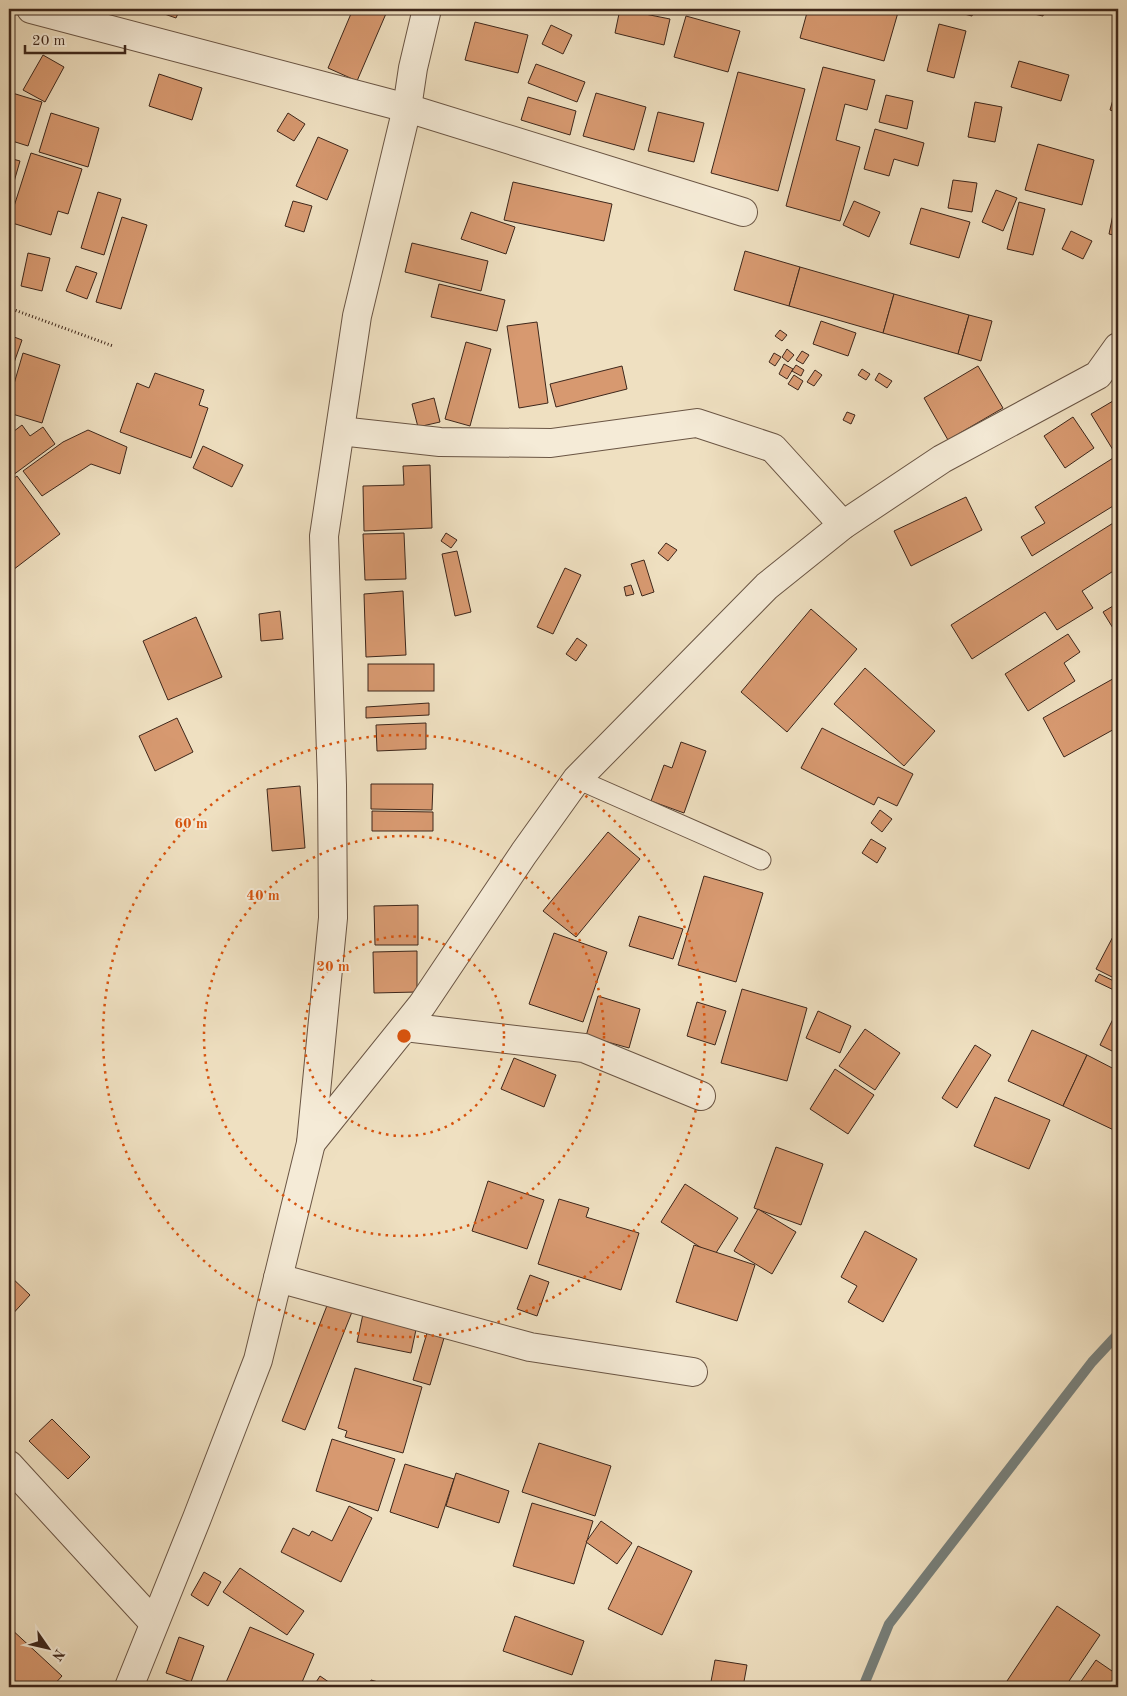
<svg xmlns="http://www.w3.org/2000/svg" width="1127" height="1696" viewBox="0 0 1127 1696" font-family="'Old Standard TT',serif">
<style>
.lines{fill:none;stroke-linecap:round;stroke-linejoin:round}
.stream{stroke:#77807c;stroke-width:10}
.building{fill:#d79970;stroke:#3e271b}
.lane-casing{stroke:#6a5544;stroke-width:21}
.street-casing{stroke:#6a5544;stroke-width:30}
.path{stroke:#3e271b;stroke-width:3;stroke-dasharray:1 2.5;stroke-linecap:butt}
.lane{stroke:#f5ebd7;stroke-width:19}
.street{stroke:#f5ebd7;stroke-width:28}
.ring{fill:none;stroke:#d7540e;stroke-width:2.5;stroke-dasharray:2.5 5}
.centre{fill:#d7540e;stroke:#f5ebd7;stroke-width:2.5}
.ring-label{font-size:15px;text-anchor:middle;font-weight:bold;fill:#d7540e;stroke:#f5ebd7;stroke-width:4;stroke-linejoin:round;paint-order:stroke}
</style>
<rect width="100%" height="100%" fill="#efe0c1"/>
<filter id="stains"><feTurbulence type="fractalNoise" baseFrequency=".004" numOctaves="4"/><feColorMatrix values="0 0 0 0 .2 0 0 0 0 .09 0 0 0 0 .02 0 0 0 .5 -.17"/></filter>
<radialGradient id="worn" r=".72"><stop offset=".6" stop-color="#630" stop-opacity="0"/><stop offset="1" stop-color="#630" stop-opacity=".3"/></radialGradient>
<g class="lines">
<polyline class="stream" points="863,1687 889,1624 1092,1362 1118,1334"/>
</g>
<g class="building">
<polygon points="150,9 180,9 176,18"/>
<polygon points="353,9 388,9 357,81 328,68"/>
<polygon points="620,9 670,19 664,45 615,33"/>
<polygon points="808,9 899,9 884,61 800,38"/>
<polygon points="944,9 974,9 972,16"/>
<polygon points="1011,9 1045,9 1043,16"/>
<polygon points="686,16 740,31 728,72 674,57"/>
<polygon points="475,22 528,35 518,73 465,60"/>
<polygon points="939,24 966,31 954,78 927,71"/>
<polygon points="551,25 572,35 563,54 542,44"/>
<polygon points="43,55 64,67 45,102 23,90"/>
<polygon points="1019,61 1069,75 1061,101 1011,87"/>
<polygon points="536,64 585,82 577,102 528,83"/>
<polygon points="823,67 875,80 867,110 845,104 836,140 860,147 840,221 786,206"/>
<polygon points="738,72 805,89 778,191 711,173"/>
<polygon points="159,74 202,88 192,120 149,106"/>
<polygon points="1117,86 1118,87 1118,113 1110,110"/>
<polygon points="9,92 42,102 28,146 9,140"/>
<polygon points="596,93 646,107 634,150 583,136"/>
<polygon points="886,95 913,101 907,129 879,122"/>
<polygon points="528,97 576,111 570,135 521,120"/>
<polygon points="975,102 1002,107 995,142 968,137"/>
<polygon points="658,112 704,123 694,162 648,151"/>
<polygon points="51,113 99,128 88,167 39,152"/>
<polygon points="288,113 305,124 294,141 277,131"/>
<polygon points="875,129 924,143 918,166 894,159 889,176 864,169"/>
<polygon points="318,137 348,150 327,200 296,186"/>
<polygon points="1038,144 1094,160 1082,205 1025,190"/>
<polygon points="31,153 82,169 68,214 58,211 51,235 9,222"/>
<polygon points="9,158 20,161 9,199"/>
<polygon points="953,180 977,183 972,212 948,208"/>
<polygon points="513,182 612,204 604,241 504,220"/>
<polygon points="996,190 1017,198 1003,231 982,222"/>
<polygon points="1118,190 1118,236 1109,234"/>
<polygon points="98,192 121,199 104,255 81,248"/>
<polygon points="293,201 312,206 304,232 285,226"/>
<polygon points="854,201 880,212 869,237 843,225"/>
<polygon points="1019,202 1045,209 1033,255 1007,249"/>
<polygon points="921,208 970,222 959,258 910,244"/>
<polygon points="471,212 515,227 506,254 461,239"/>
<polygon points="122,217 147,225 121,309 96,302"/>
<polygon points="1071,231 1092,241 1083,259 1062,249"/>
<polygon points="412,243 488,261 481,291 405,272"/>
<polygon points="745,251 800,267 789,306 734,290"/>
<polygon points="28,253 50,258 42,291 21,286"/>
<polygon points="76,266 97,273 87,299 66,291"/>
<polygon points="800,267 894,294 883,333 789,306"/>
<polygon points="439,284 505,300 497,331 431,317"/>
<polygon points="894,294 969,315 958,354 883,333"/>
<polygon points="969,315 992,321 981,361 958,354"/>
<polygon points="821,321 856,333 848,356 813,344"/>
<polygon points="537,322 548,403 519,408 507,326"/>
<polygon points="780,330 787,335 782,341 775,336"/>
<polygon points="9,335 22,340 9,377"/>
<polygon points="466,342 491,349 470,426 445,419"/>
<polygon points="787,349 794,355 788,362 782,357"/>
<polygon points="802,351 809,355 803,364 796,360"/>
<polygon points="23,353 60,365 42,423 9,413 9,401"/>
<polygon points="774,353 781,357 775,366 769,362"/>
<polygon points="784,364 793,369 787,379 779,374"/>
<polygon points="796,365 804,370 801,376 792,371"/>
<polygon points="622,366 627,389 556,407 550,384"/>
<polygon points="978,366 1003,408 948,440 924,398"/>
<polygon points="862,369 870,374 866,380 858,375"/>
<polygon points="815,370 822,375 814,386 807,382"/>
<polygon points="155,373 204,390 199,405 208,408 191,458 120,432 137,383 149,388"/>
<polygon points="879,373 892,381 887,388 875,380"/>
<polygon points="794,375 803,381 798,390 788,384"/>
<polygon points="434,398 440,422 418,427 412,404"/>
<polygon points="1118,398 1118,447 1113,450 1091,414"/>
<polygon points="847,412 855,415 851,424 843,420"/>
<polygon points="1073,417 1094,448 1065,468 1044,436"/>
<polygon points="22,425 30,436 43,427 55,444 9,478 9,435"/>
<polygon points="88,430 127,447 120,474 91,464 42,496 23,471 63,442"/>
<polygon points="203,446 243,465 232,487 193,468"/>
<polygon points="1118,455 1118,503 1032,556 1021,537 1045,523 1035,507"/>
<polygon points="430,465 432,528 364,531 363,486 404,485 403,466"/>
<polygon points="17,476 60,534 9,573 9,482"/>
<polygon points="966,497 982,530 911,566 894,531"/>
<polygon points="1118,520 1118,568 1082,591 1093,608 1057,630 1045,612 972,659 951,625"/>
<polygon points="404,533 406,579 365,580 363,534"/>
<polygon points="446,533 457,540 451,548 441,541"/>
<polygon points="666,543 677,550 668,561 658,553"/>
<polygon points="457,551 471,612 455,616 442,554"/>
<polygon points="644,560 654,592 642,596 631,564"/>
<polygon points="565,568 581,575 553,634 537,627"/>
<polygon points="631,585 634,594 626,596 624,587"/>
<polygon points="403,591 406,655 366,657 364,594"/>
<polygon points="1118,603 1118,632 1116,633 1103,612"/>
<polygon points="811,609 857,649 787,732 741,692"/>
<polygon points="280,611 283,639 261,641 259,614"/>
<polygon points="196,617 222,677 168,700 143,641"/>
<polygon points="1068,634 1080,652 1064,663 1075,681 1028,711 1005,674"/>
<polygon points="577,638 587,645 576,661 566,654"/>
<rect x="368" y="664" width="66" height="27"/>
<polygon points="865,668 935,731 904,766 834,704"/>
<polygon points="1118,676 1118,727 1064,757 1043,718"/>
<polygon points="429,703 429,715 366,718 366,707"/>
<polygon points="177,718 193,752 155,771 139,736"/>
<polygon points="426,723 426,749 377,751 376,725"/>
<polygon points="822,728 913,774 897,806 878,797 874,805 801,768"/>
<polygon points="681,742 706,751 684,813 651,801 664,765 672,768"/>
<polygon points="371,784 433,784 432,810 371,809"/>
<polygon points="300,786 305,848 272,851 267,789"/>
<polygon points="880,810 892,819 882,832 871,823"/>
<polygon points="372,811 433,812 433,831 372,831"/>
<polygon points="608,832 640,859 576,937 543,911"/>
<polygon points="871,839 886,848 877,863 862,853"/>
<polygon points="704,876 763,893 736,982 678,965"/>
<polygon points="418,905 418,945 375,945 374,906"/>
<polygon points="639,916 683,929 673,959 629,946"/>
<polygon points="1118,927 1118,980 1096,969"/>
<polygon points="554,933 607,952 583,1022 529,1004"/>
<polygon points="417,951 417,992 374,993 373,952"/>
<polygon points="1099,974 1118,983 1118,992 1095,981"/>
<polygon points="742,989 807,1008 787,1081 721,1063"/>
<polygon points="598,996 640,1009 629,1048 586,1036"/>
<polygon points="697,1002 726,1011 715,1045 687,1036"/>
<polygon points="818,1011 851,1026 840,1053 806,1038"/>
<polygon points="1113,1019 1118,1022 1118,1054 1100,1045"/>
<polygon points="865,1029 900,1053 875,1090 839,1066"/>
<polygon points="1032,1030 1087,1055 1063,1106 1008,1081"/>
<polygon points="975,1045 991,1055 957,1108 942,1098"/>
<polygon points="1087,1055 1118,1071 1118,1132 1063,1106"/>
<polygon points="514,1058 556,1075 544,1107 501,1089"/>
<polygon points="835,1069 874,1095 848,1134 810,1109"/>
<polygon points="995,1097 1050,1120 1029,1169 974,1146"/>
<polygon points="776,1147 823,1164 801,1225 754,1208"/>
<polygon points="488,1181 544,1200 527,1249 472,1231"/>
<polygon points="685,1184 738,1218 714,1256 661,1222"/>
<polygon points="559,1199 589,1208 586,1217 639,1233 621,1290 538,1264"/>
<polygon points="758,1209 796,1232 772,1274 734,1251"/>
<polygon points="865,1231 917,1259 883,1322 848,1302 857,1286 841,1277"/>
<polygon points="694,1245 755,1265 737,1321 676,1302"/>
<polygon points="9,1275 30,1295 9,1318"/>
<polygon points="530,1275 549,1282 537,1316 517,1309"/>
<polygon points="328,1303 352,1312 305,1430 282,1421"/>
<polygon points="363,1314 417,1325 411,1353 357,1342"/>
<polygon points="427,1333 444,1338 430,1385 413,1380"/>
<polygon points="355,1368 422,1387 403,1453 345,1437 347,1431 338,1428"/>
<polygon points="52,1419 90,1457 68,1479 29,1441"/>
<polygon points="332,1439 395,1459 378,1511 316,1491"/>
<polygon points="539,1443 611,1466 595,1516 522,1492"/>
<polygon points="405,1464 454,1479 438,1528 390,1512"/>
<polygon points="456,1473 509,1491 499,1523 446,1506"/>
<polygon points="532,1503 593,1521 574,1584 513,1566"/>
<polygon points="349,1506 372,1518 341,1582 281,1552 293,1528 309,1536 312,1531 332,1541"/>
<polygon points="601,1521 632,1543 617,1564 586,1542"/>
<polygon points="638,1546 692,1571 662,1635 608,1609"/>
<polygon points="240,1568 304,1611 287,1635 223,1592"/>
<polygon points="204,1572 221,1582 208,1606 191,1595"/>
<polygon points="1057,1606 1100,1635 1065,1687 1003,1687"/>
<polygon points="515,1616 584,1641 572,1675 503,1651"/>
<polygon points="9,1627 62,1676 52,1687 17,1687 9,1680"/>
<polygon points="250,1627 314,1654 300,1687 224,1687"/>
<polygon points="179,1637 204,1646 191,1682 166,1673"/>
<polygon points="715,1660 747,1665 743,1687 710,1687"/>
<polygon points="1096,1660 1112,1671 1116,1666 1118,1667 1118,1687 1077,1687"/>
<polygon points="320,1676 336,1687 313,1687"/>
<polygon points="371,1680 396,1687 369,1687"/>
</g>
<g class="lines">
<defs>
<polyline id="lane" points="577,779 761,860"/>
<g id="street">
<polyline points="31,9 407,108 743,212"/>
<polyline points="340,431 440,442 551,443 697,423 773,448 843,525"/>
<polyline points="405,1027 584,1048 701,1096"/>
<polyline points="311,1143 422,1005 524,853 577,779 767,586 843,525 942,459 1098,375 1118,347"/>
<polyline points="278,1278 530,1347 693,1372"/>
<polyline points="9,1465 154,1623"/>
<polyline points="129,1687 197,1518 258,1360 311,1143 333,918 332,785 324,536 357,316 407,108 413,68 427,9"/>
</g>
</defs>
<use href="#lane" class="lane-casing"/>
<use href="#street" class="street-casing"/>
<polyline class="path" points="9,308 113,346"/>
<use href="#lane" class="lane"/>
<use href="#street" class="street"/>
</g>
<g class="ring">
<circle cx="404" cy="1036" r="100"/>
<circle cx="404" cy="1036" r="200"/>
<circle cx="404" cy="1036" r="301"/>
</g>
<circle cx="404" cy="1036" r="8" class="centre"/>
<g class="ring-label">
<text x="191" y="828">60 m</text>
<text x="263" y="900">40 m</text>
<text x="333" y="971">20 m</text>
</g>
<rect width="1127" height="1696" fill="none" stroke="#efe0c1" stroke-width="30"/>
<rect x="10" y="10" width="1107" height="1676" fill="none" stroke="#3e271b" stroke-width="2.5"/>
<rect x="15" y="15" width="1097" height="1666" fill="none" stroke="#3e271b"/>
<g transform="translate(48 1648) rotate(124)" stroke="#f5ebd7" stroke-width="4" paint-order="stroke">
<path d="M0-4L9 19L0 12L-9 19Z" fill="#3e271b"/>
<text y="-8" font-size="14" font-weight="bold" text-anchor="middle" fill="#3e271b">N</text>
</g>
<path d="M25 45v8h100v-8" fill="none" stroke="#3e271b" stroke-width="2.5"/>
<text x="32" y="45" font-size="15" fill="#3e271b" stroke="#f5ebd7" stroke-width="4" paint-order="stroke">20 m</text>
<rect width="100%" height="100%" filter="url(#stains)"/>
<rect width="100%" height="100%" fill="url(#worn)"/>
</svg>
